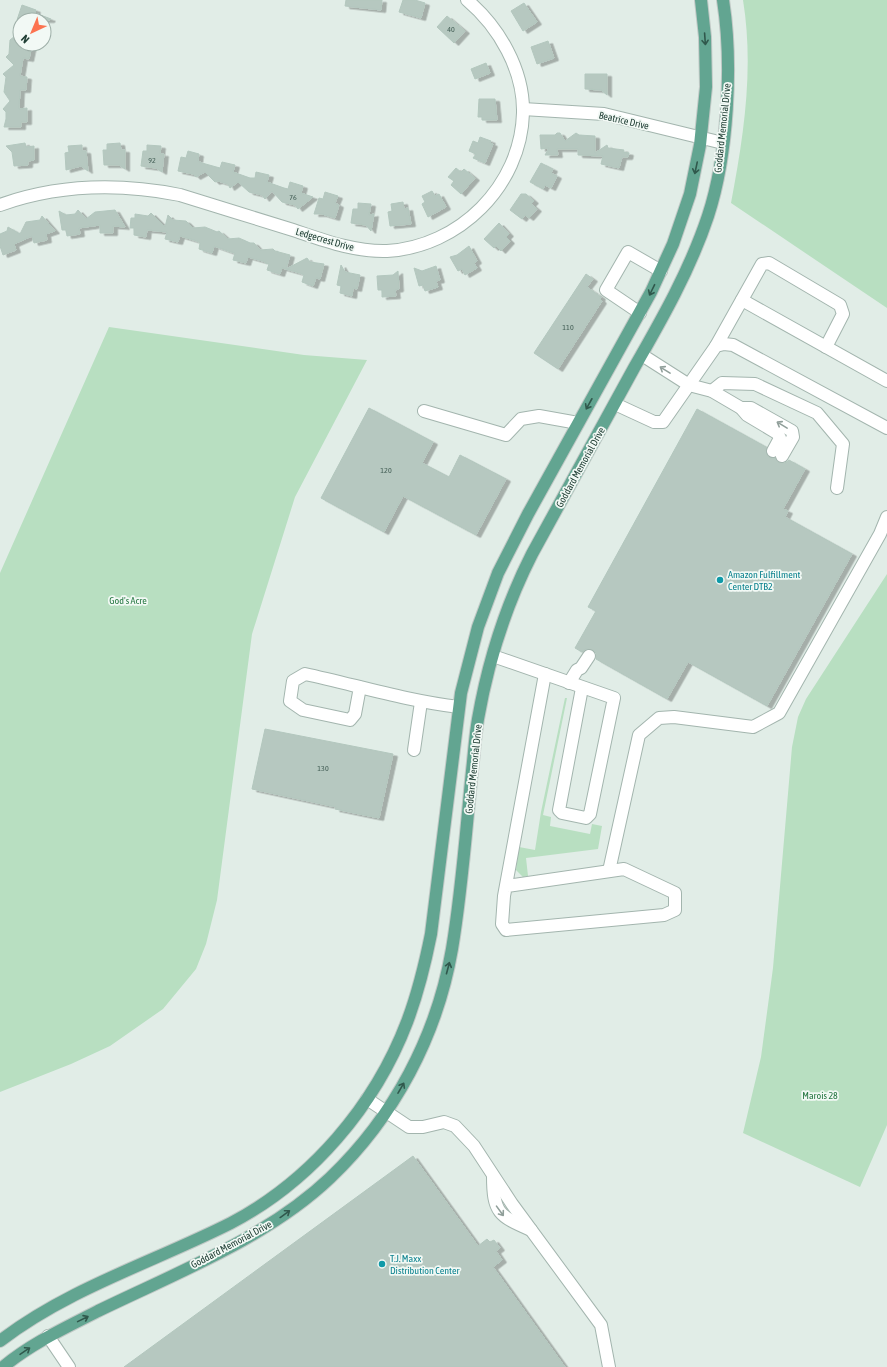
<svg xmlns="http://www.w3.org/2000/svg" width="887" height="1367" viewBox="0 0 887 1367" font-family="'Asap Condensed',sans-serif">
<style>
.green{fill:#b8dfc1}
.building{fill:#b6c8c0;stroke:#b3c7be;filter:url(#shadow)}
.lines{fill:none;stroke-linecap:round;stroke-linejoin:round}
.minor-casing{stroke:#a3b5ae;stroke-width:14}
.major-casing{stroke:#c1c9c6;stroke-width:14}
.minor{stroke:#fff;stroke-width:12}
.major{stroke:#62a591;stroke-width:12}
.oneway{stroke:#30584c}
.oneway2{stroke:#909f9a}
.culture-dot{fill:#0f9aa8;stroke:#f2f9f5;stroke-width:1.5}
.labels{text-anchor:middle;stroke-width:3.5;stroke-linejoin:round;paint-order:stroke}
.number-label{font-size:8px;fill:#466158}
.street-label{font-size:10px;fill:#203f35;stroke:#f2f9f5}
.culture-label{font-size:10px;fill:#0d838f;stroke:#f2f9f5;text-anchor:start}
.park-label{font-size:10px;fill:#277843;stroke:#f2f9f5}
</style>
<defs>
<filter id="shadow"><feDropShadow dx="4.5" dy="2.5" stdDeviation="0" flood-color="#0004"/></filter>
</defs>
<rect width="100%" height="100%" fill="#e1ede7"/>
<g class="green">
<path d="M743,0H887V308L731,203C744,135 754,68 743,0Z"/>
<polygon points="109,327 304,355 367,360 295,497 252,634 217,900 206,944 196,969 163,1009 110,1046 71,1064 0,1092 0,573"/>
<polygon points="887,574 887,1125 860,1187 743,1133 761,1057 773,968 792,747 798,717 806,699"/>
<polygon points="565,698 567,698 543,815 551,817 550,826 590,834 592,824 602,826 598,849 526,858 528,876 523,877 516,870 519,847 535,850 541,812"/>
</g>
<g class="building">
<polygon points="346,0 382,0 381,10 345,6"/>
<polygon points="403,0 415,0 425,3 421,18 399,12"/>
<polygon points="524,3 537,22 523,31 511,11"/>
<polygon points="22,5 36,10 35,13 51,19 50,20 17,20"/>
<polygon points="447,16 465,31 454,43 437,27"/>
<polygon points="20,32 20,44 32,45 29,59 23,58 20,76 27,77 26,90 20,90 19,109 27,108 27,122 21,122 21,127 4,127 6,119 6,112 3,109 10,101 4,92 6,77 3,74 14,65 6,57 9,54 10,40"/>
<polygon points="548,41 554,58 537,64 531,47"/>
<polygon points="486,63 490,73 475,79 471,69"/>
<polygon points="585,74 607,74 607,95 601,90 585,89"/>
<polygon points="479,99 495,99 497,120 482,120 482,117 478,117"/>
<polygon points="557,133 560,133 565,141 576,133 579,135 595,136 595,153 607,145 608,148 624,150 623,152 629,153 628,157 622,157 619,168 601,164 603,156 578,155 578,149 557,149 558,155 545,155 549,148 541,149 540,135 555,135"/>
<polygon points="480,137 491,141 490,143 493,144 485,163 473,158 476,154 469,151 473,141 478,143"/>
<polygon points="25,143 26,147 34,146 34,160 28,161 28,165 14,166 12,152 6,146"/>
<polygon points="120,143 121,150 125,150 125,169 119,165 104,165 103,150 107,150 107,144"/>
<polygon points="82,145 82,151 86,151 88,171 81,166 66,170 65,153 69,152 68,146"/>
<polygon points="147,145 161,146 160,154 164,154 162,172 156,168 141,166 143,151 147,151"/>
<polygon points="188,151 199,154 198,161 202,163 220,168 222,162 235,165 233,172 250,178 255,178 256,172 269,175 267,182 284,188 288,189 290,182 303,186 301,193 313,197 298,209 295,205 282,202 272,191 265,199 262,195 249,192 238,182 230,188 228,184 218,181 215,182 205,172 196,177 193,174 178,171 181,157 186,158"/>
<polygon points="541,163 553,169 551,173 557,176 551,188 545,185 543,189 530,182"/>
<polygon points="456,168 461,172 464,169 475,178 461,194 451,185 454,181 448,177"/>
<polygon points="432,191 435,196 439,194 446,207 428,217 422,204 425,202 422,196"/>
<polygon points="325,192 338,196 335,203 339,205 335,218 322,214 314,214 319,198 323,199"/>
<polygon points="521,194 526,194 534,201 531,204 537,209 529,218 525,215 522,219 510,210"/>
<polygon points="403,202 404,209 408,208 411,224 390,226 388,212 392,211 391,204"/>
<polygon points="358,203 371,204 369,215 374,214 371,231 366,225 351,223 353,209 358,209"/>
<polygon points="78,210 86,219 95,212 115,210 125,227 113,226 113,233 100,233 100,225 79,228 80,234 67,236 66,230 62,230 59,211 66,215 75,214"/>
<polygon points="151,213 165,227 168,215 173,220 186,221 193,228 205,227 217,232 219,231 228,239 239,238 250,243 254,243 260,250 273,249 275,251 290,255 286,269 307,258 310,262 324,264 320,279 316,278 313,286 302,282 304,275 300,273 282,268 280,274 267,270 269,264 265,263 266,262 248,257 246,263 233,260 235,253 231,252 214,246 212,253 199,249 200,243 197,241 180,236 178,242 165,239 167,232 147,230 146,237 134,235 134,228 130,228 131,218 135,218 135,214 148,216"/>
<polygon points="42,216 55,231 46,234 47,240 34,243 32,236 14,244 16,250 3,255 0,246 0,234 7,231 8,227 20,234 26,222 40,220"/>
<polygon points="499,223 509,234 506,237 510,241 501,251 496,246 494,248 484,239"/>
<polygon points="469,246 477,261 474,263 477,268 465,275 462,269 458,271 450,257 457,255"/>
<polygon points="341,265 345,272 360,275 357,289 353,288 352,296 340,293 341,286 337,285"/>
<polygon points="436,266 440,280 436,281 438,287 425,291 423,285 419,286 414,268 422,271"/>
<polygon points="398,271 399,289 395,290 396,296 382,297 382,290 378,290 377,276 393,275"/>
<polygon points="586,274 593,279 587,287 601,297 600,299 602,301 558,369 534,353"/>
<polygon points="369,408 433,442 422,463 449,477 460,455 506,479 476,535 403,496 384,532 321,498"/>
<polygon points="697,409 766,447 767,455 770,458 775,458 779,463 785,463 789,460 805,469 783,509 788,511 785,517 852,554 767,706 688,662 667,699 596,659 596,653 593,650 586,649 582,652 575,648 596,611 588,607"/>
<polygon points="265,729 393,754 379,818 335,809 336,807 252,789"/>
<polygon points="413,1156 478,1246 487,1239 490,1242 494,1240 500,1248 496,1251 502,1260 493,1267 565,1367 124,1367"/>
</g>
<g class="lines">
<defs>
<g id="minor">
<polyline points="523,109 604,114 723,143"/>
<path d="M0,205C59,184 119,183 180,195C218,207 255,218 293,230C323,240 354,252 387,251C459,247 521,186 523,113C524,70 499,27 467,0"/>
<polyline points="742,300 887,381"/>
<polyline points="640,313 606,290 628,252 661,271"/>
<polyline points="716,346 762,264 769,263 840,305 843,314 826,347"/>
<polyline points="642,355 689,385 712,391 741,408 747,415 777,433 780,438 773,451"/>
<polyline points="712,391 722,383 755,384 817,413 843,444 837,488"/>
<polyline points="615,404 654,422 663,422 716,346 724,344 733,345 887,428"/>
<polyline points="741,408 751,408 792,431 793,437 782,456"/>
<polyline points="424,411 506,435 521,419 539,416 578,423"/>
<polyline points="493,656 614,698 590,814 586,818 562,813 559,810 582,688"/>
<polyline points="569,683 577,670 581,668 589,656"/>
<path d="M360,687L355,714L350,720L303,710L290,701L293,681L305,674C356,685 407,701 459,707"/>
<polyline points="414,750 421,702"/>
<polyline points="609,871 639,735 659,718 674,717 753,727 779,713 880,534 887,517"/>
<polyline points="507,886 624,869 675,893 675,910 664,915 506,930 502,924 504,896 545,674"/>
<polyline points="367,1099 409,1127 423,1127 444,1122 455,1126 474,1146 512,1204 601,1325 609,1367"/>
<path d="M493,1176C493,1213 499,1216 531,1230"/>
<polyline points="48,1336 69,1367"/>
</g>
<g id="major">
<path d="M0,1341C69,1288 154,1262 231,1223C311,1181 375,1106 407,1022C418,993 425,964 431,934L461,693L478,627L498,573L528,514L651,292L673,244L690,194L700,145L706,87L705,37L701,0"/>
<path d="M3,1367C32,1343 65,1328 98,1311C176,1273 267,1238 330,1178C394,1117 437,1036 452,949C462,890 466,830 472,771C474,754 475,736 478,719C488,662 506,605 532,554C566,492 600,430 634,368C662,319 690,270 708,216C728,155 733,64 723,0"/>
</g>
</defs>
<use href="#minor" class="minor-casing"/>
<use href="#major" class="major-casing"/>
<use href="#minor" class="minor"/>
<use href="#major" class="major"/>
</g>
<defs><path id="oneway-shaft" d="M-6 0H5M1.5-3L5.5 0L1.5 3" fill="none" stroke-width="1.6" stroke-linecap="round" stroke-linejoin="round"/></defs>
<g class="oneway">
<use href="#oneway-shaft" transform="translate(705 39) rotate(86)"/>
<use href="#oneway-shaft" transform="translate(696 168) rotate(102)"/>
<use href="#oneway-shaft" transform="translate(652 290) rotate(116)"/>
<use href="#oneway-shaft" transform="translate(589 404) rotate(119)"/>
<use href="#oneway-shaft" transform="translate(448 968) rotate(-75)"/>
<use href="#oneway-shaft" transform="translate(401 1088) rotate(-60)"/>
<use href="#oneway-shaft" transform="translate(285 1214) rotate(-36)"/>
<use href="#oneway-shaft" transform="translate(83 1319) rotate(-26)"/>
<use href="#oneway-shaft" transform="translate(25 1351) rotate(-34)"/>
</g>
<g class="oneway2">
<use href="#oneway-shaft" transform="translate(665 370) rotate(-148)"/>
<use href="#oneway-shaft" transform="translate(782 425) rotate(-149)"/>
<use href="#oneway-shaft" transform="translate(500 1211) rotate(54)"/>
</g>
<g class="culture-dot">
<circle cx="720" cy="580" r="4"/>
<circle cx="382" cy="1264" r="4"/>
</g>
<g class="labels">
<g class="number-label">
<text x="451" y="32">40</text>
<text x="152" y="163">92</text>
<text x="293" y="200">76</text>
<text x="568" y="330">110</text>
<text x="386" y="473">120</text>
<text x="323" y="771">130</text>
</g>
<g class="street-label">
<text transform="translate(624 120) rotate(13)" y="4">Beatrice Drive</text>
<text transform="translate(722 128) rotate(-84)" y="4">Goddard Memorial Drive</text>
<text transform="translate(325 239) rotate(16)" y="4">Ledgecrest Drive</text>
<text transform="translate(580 467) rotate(-61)" y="4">Goddard Memorial Drive</text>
<text transform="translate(473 769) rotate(-84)" y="4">Goddard Memorial Drive</text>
<text transform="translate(231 1244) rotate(-28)" y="4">Goddard Memorial Drive</text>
</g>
<g class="culture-label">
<text x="728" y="578">Amazon Fulfillment<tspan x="728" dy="12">Center DTB2</tspan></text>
<text x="390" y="1262">T.J. Maxx<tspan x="390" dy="12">Distribution Center</tspan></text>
</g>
<g class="park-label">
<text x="128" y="604">God's Acre</text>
<text x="820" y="1099">Marois 28</text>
</g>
</g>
<g transform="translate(32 32) rotate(224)"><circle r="19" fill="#f2f9f5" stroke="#9eafa8"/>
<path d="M0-3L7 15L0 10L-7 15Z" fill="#fc7350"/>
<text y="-6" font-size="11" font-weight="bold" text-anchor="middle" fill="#203f35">N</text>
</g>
</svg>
